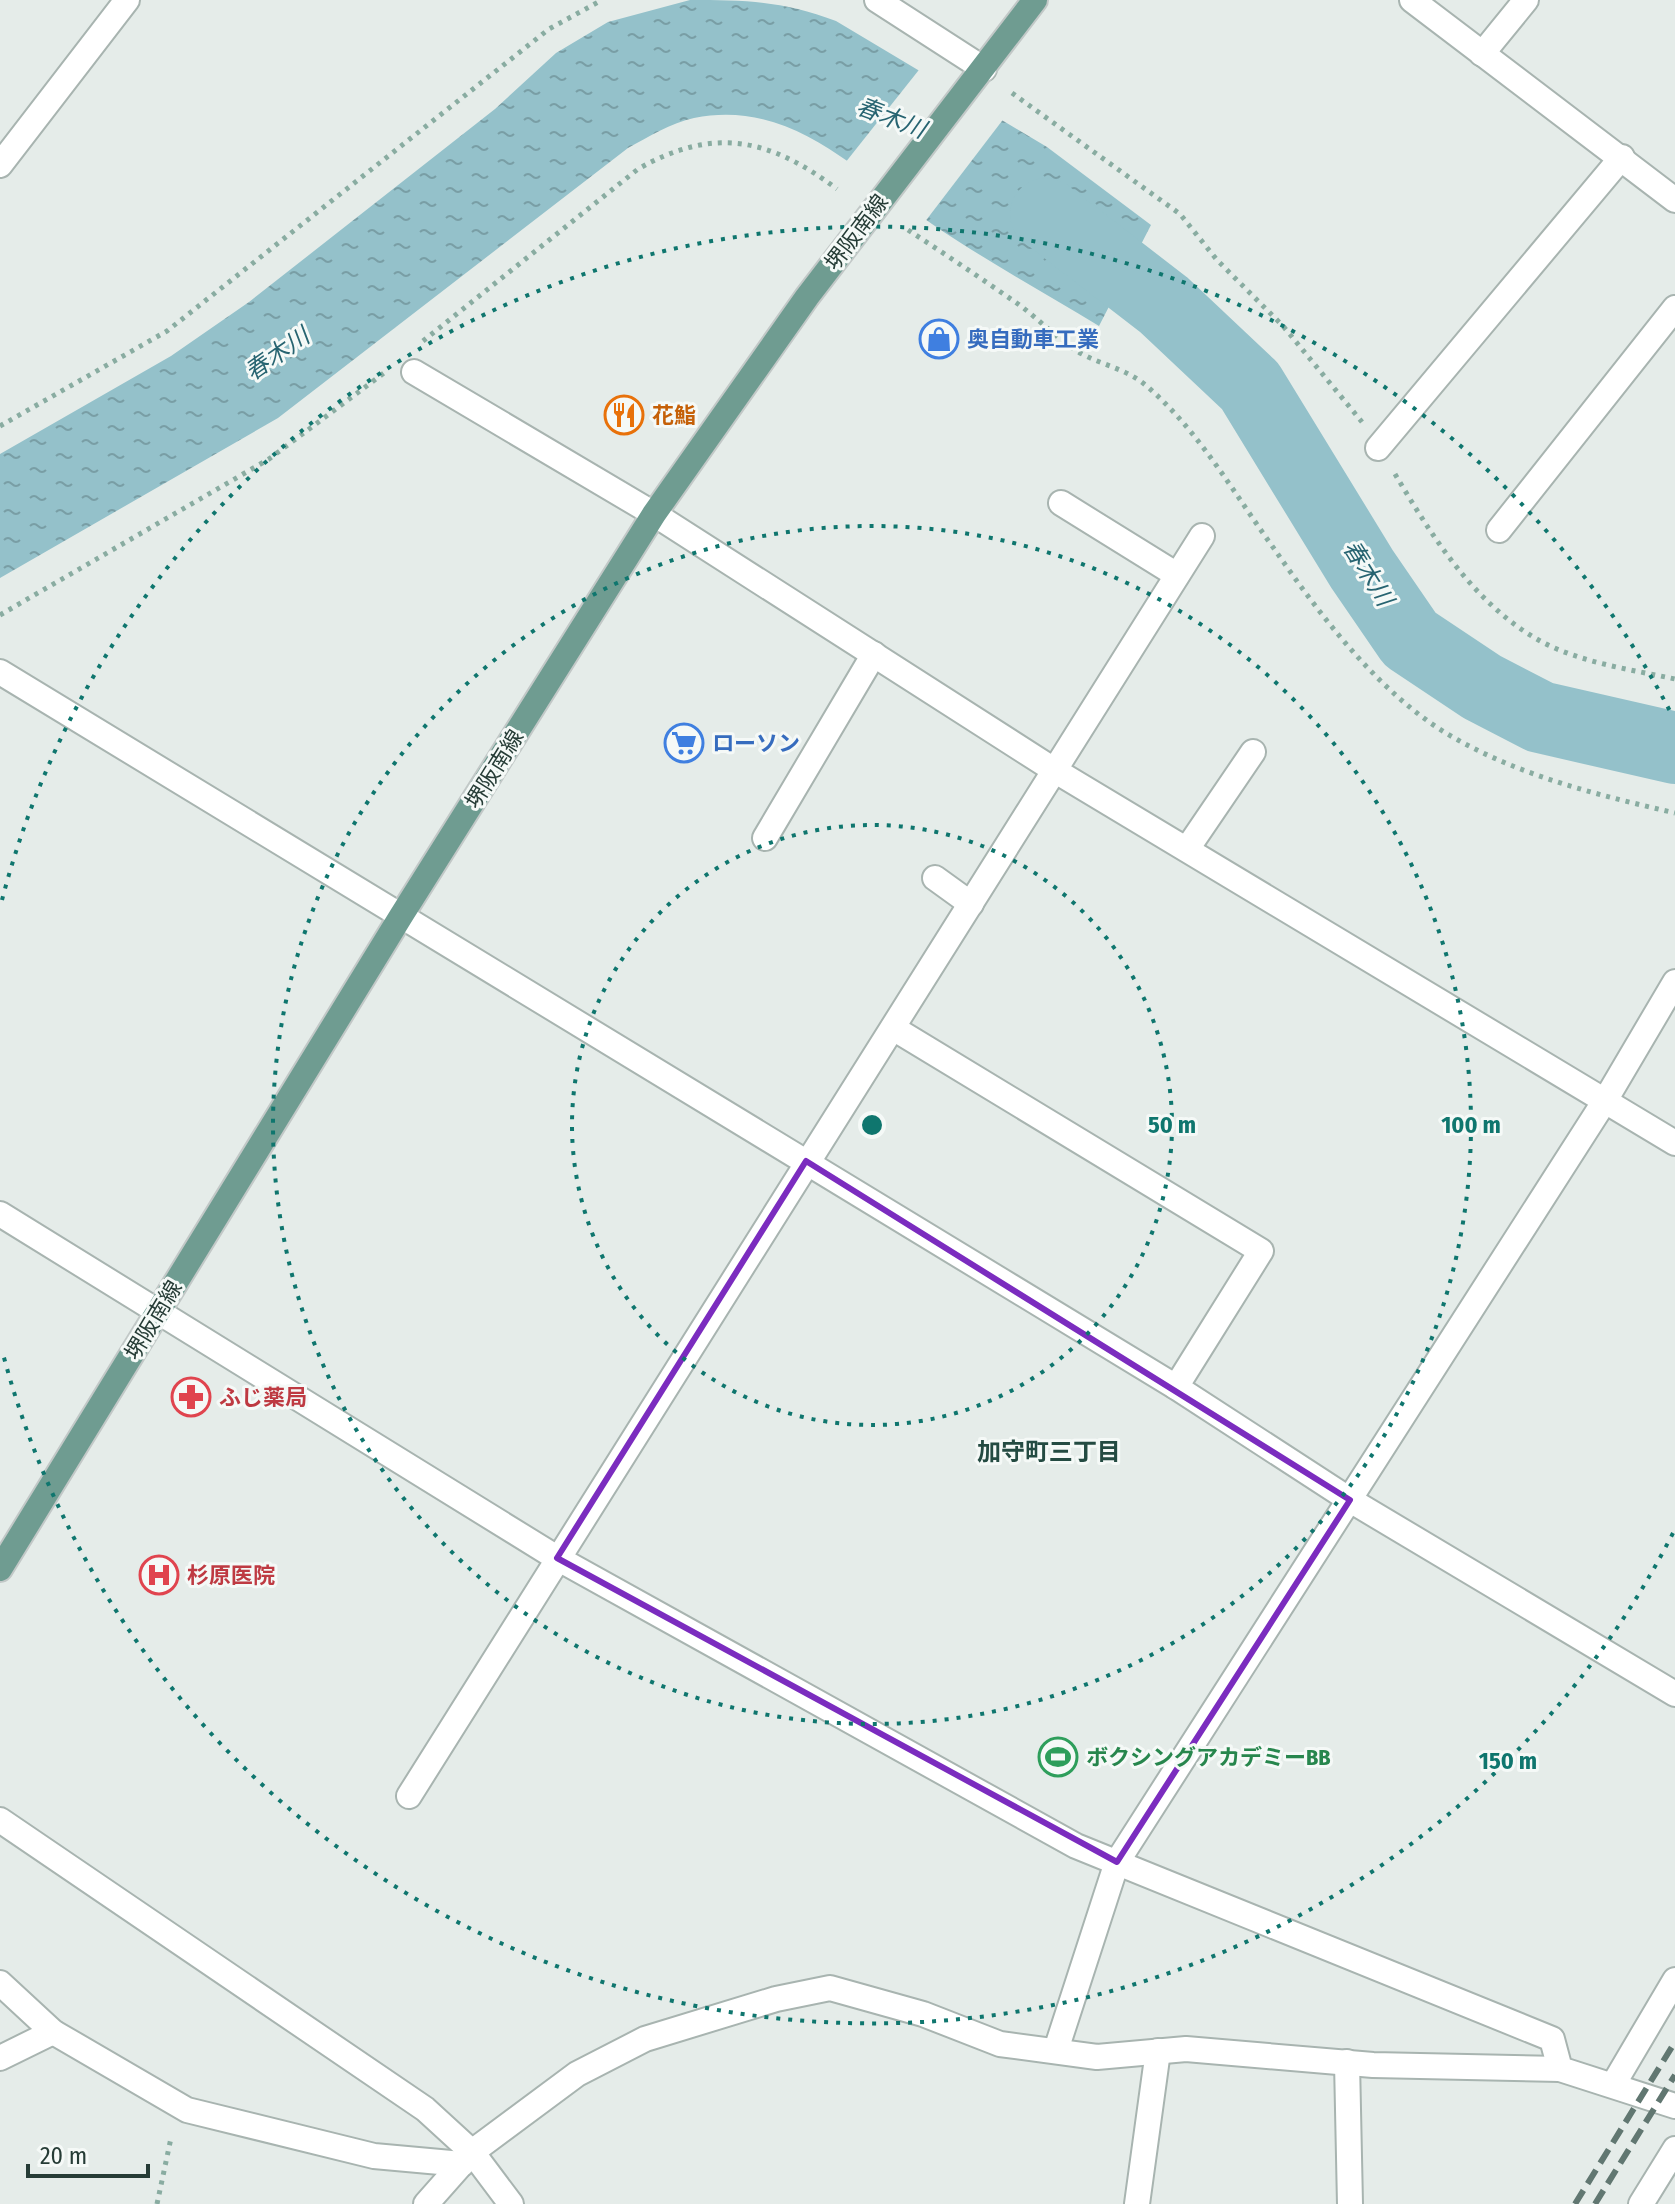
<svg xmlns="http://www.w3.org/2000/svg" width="1675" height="2204" viewBox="0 0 1675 2204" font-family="'Fira Sans Condensed','Noto Sans JP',sans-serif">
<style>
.water{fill:url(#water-ripples)}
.pier{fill:#e5ece9}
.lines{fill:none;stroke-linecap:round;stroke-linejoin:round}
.river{stroke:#94c1ca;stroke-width:72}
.minor-casing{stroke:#a8b4b0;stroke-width:28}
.major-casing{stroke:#c2c8c7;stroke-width:28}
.path{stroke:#89aca1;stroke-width:5;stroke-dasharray:4 6;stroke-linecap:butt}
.minor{stroke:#fff;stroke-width:24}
.major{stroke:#6f9c91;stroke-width:24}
.rail{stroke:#617771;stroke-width:6;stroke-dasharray:16 8;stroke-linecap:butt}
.marked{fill:none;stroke:#7b2cbf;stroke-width:6;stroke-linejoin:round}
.ring{fill:none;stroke:#0f766e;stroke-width:4;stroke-dasharray:4 8}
.labels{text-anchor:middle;stroke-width:6;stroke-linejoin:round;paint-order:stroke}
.street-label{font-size:22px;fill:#263c36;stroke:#f5f9f7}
.shop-label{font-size:22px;font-weight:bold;fill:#366cbe;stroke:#f5f9f7;text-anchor:start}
.food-label{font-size:22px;font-weight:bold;fill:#c56008;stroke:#f5f9f7;text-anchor:start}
.health-label{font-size:22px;font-weight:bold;fill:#be3a42;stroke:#f5f9f7;text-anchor:start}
.leisure-label{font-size:22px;font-weight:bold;fill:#27864d;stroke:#f5f9f7;text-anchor:start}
.water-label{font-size:24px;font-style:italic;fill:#276471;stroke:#f5f9f7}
.neighbourhood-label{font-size:24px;font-weight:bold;fill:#244b42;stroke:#f5f9f7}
.centre{fill:#0f766e;stroke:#f5f9f7;stroke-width:4}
.ring-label{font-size:24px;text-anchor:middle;font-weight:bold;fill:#0f766e;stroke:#f5f9f7;stroke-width:6;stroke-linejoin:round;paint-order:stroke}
</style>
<defs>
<pattern id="water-ripples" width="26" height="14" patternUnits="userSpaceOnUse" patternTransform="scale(2)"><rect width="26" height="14" fill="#94c1ca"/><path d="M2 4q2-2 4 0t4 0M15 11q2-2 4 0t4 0" fill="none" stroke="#799ea5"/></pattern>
</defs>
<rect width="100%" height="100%" fill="#e5ece9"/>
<path class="water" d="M690,0C746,0 784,1 836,21L1047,147L1151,225L1099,326C1043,292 985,260 932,224C859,174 792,98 694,118C671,123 648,137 628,148L278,418L0,578V454L171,356L249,302L495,109L556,53L608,22Z"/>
<polygon class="pier" points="922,66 1005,117 924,223 845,163"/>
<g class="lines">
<polyline class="river" points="1046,214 1164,305 1250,386 1362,569 1410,639 1482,687 1540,717 1675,748"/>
<defs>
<g id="minor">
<polyline points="877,0 984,69"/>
<polyline points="1412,0 1675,200"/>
<polyline points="1482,54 1526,0"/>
<polyline points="0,165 127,0"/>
<polyline points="414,372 654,514 1054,770 1675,1143"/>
<polyline points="1378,448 1622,157"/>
<polyline points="1061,503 1177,575"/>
<polyline points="1499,530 1675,308"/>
<polyline points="0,672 1176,1387 1350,1500 1675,1694"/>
<polyline points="765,838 874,654"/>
<polyline points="1187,849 1253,752"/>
<polyline points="935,878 971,904"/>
<polyline points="893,1028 1261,1251 1176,1387"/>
<polyline points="0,1214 557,1558 1076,1846 1552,2039 1560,2069 1675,2106"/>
<polyline points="409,1796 1202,536"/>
<polyline points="0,1820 425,2109 472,2152 511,2204"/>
<polyline points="0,1983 53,2032 187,2110 374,2156 462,2164"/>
<polyline points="1056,2050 1117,1862 1606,1099 1675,982"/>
<polyline points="0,2058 53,2032"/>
<polyline points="1347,2062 1350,2204"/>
<polyline points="1613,2085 1675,1980"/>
<polyline points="426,2204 472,2152 577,2074 645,2039 776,1999 830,1988 923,2014 1000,2044 1097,2057 1186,2049 1373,2065 1560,2069"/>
<polyline points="1137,2204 1158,2051"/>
<polyline points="1641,2204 1675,2149"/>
</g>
<polyline id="major" points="0,1569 401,916 654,514 807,297 1035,0"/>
</defs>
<use href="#minor" class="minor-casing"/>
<use href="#major" class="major-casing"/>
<g class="path">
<polyline points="1012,93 1180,214 1217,260 1283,326 1362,422"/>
<path d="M908,230C945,254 982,279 1018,304C1039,319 1058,340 1080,353C1104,366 1128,369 1149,388C1201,434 1235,495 1275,550C1322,618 1384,700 1458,740C1524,777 1602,796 1675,813"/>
<path d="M423,341L638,169C714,126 769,138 837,189"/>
<polyline points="0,426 167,331 549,29 602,0"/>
<path d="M1395,474C1433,538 1476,607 1544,643C1583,663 1633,670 1675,679"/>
<polyline points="0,615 269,459 384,373"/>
<polyline points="157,2204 171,2138"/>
</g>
<use href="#minor" class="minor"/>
<use href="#major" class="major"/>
<g class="rail">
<polyline points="1575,2204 1675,2042"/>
<polyline points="1595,2204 1675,2075"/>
</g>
</g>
<path class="marked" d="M806,1161L1350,1500L1117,1862L557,1558Z"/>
<g class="ring">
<circle cx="872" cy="1125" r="300"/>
<circle cx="872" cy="1125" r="599"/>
<path d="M1673 1533A899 899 0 0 1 2 1350M2 900A899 899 0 0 1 1673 717"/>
</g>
<defs>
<symbol id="shop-ring" viewBox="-11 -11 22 22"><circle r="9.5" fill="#f5f9f7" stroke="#3f7fe0" stroke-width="1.5"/><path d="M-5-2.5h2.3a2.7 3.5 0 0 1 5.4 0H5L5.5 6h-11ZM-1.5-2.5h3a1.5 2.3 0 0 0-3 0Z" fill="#3f7fe0"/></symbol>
<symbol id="restaurant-ring" viewBox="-11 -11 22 22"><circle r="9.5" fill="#f5f9f7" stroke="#e8710a" stroke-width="1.5"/><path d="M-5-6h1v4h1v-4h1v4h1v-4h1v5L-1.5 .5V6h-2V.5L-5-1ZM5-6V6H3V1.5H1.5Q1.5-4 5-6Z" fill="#e8710a"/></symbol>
<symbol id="supermarket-ring" viewBox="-11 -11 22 22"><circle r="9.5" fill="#f5f9f7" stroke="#3f7fe0" stroke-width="1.5"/><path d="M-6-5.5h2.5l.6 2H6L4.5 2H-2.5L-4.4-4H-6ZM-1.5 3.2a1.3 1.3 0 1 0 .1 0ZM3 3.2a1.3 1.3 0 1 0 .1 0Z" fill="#3f7fe0"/></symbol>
<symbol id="pharmacy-ring" viewBox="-11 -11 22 22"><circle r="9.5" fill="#f5f9f7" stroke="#e0444e" stroke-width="1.5"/><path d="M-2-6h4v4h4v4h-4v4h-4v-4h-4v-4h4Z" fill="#e0444e"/></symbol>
<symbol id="hospital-ring" viewBox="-11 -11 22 22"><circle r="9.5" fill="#f5f9f7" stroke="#e0444e" stroke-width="1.5"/><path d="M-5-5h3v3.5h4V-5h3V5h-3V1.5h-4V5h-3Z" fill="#e0444e"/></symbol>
<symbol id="stadium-ring" viewBox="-11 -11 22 22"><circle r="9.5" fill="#f5f9f7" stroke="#2e9e5b" stroke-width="1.5"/><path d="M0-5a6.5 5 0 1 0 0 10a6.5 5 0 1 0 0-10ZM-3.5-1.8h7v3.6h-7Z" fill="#2e9e5b"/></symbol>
</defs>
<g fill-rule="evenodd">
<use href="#shop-ring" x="917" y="317" width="44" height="44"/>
<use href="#restaurant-ring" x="602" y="393" width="44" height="44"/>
<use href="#supermarket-ring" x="662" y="721" width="44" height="44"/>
<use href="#pharmacy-ring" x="169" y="1375" width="44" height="44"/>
<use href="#hospital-ring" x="137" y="1553" width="44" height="44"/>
<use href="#stadium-ring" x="1036" y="1735" width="44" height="44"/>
</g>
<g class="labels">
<g class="street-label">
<text transform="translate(856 232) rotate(-53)" y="8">堺阪南線</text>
<text transform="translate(494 769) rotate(-58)" y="8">堺阪南線</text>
<text transform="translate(153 1320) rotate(-59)" y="8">堺阪南線</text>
</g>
<g class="shop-label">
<text x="967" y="347">奥自動車工業</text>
<text x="712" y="751">ローソン</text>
</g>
<g class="food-label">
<text x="652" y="423">花鮨</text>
</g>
<g class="health-label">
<text x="219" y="1405">ふじ薬局</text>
<text x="187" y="1583">杉原医院</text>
</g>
<g class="leisure-label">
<text x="1086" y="1765">ボクシングアカデミーBB</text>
</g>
<g class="water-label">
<text transform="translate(891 118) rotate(21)" y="8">春木川</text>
<text transform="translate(277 354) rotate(-35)" y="8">春木川</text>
<text transform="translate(1368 573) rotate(58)" y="8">春木川</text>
</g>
<g class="neighbourhood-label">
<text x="1049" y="1460">加守町三丁目</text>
</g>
</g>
<circle cx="872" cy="1125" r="12" class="centre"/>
<g class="ring-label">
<text x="1172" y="1133">50 m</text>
<text x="1471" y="1133">100 m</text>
<text x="1508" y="1769">150 m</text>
</g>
<path d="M28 2164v12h120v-12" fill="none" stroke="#263c36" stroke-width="4"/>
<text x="40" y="2164" font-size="24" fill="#263c36" stroke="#f5f9f7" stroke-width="6" paint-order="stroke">20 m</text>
</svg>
